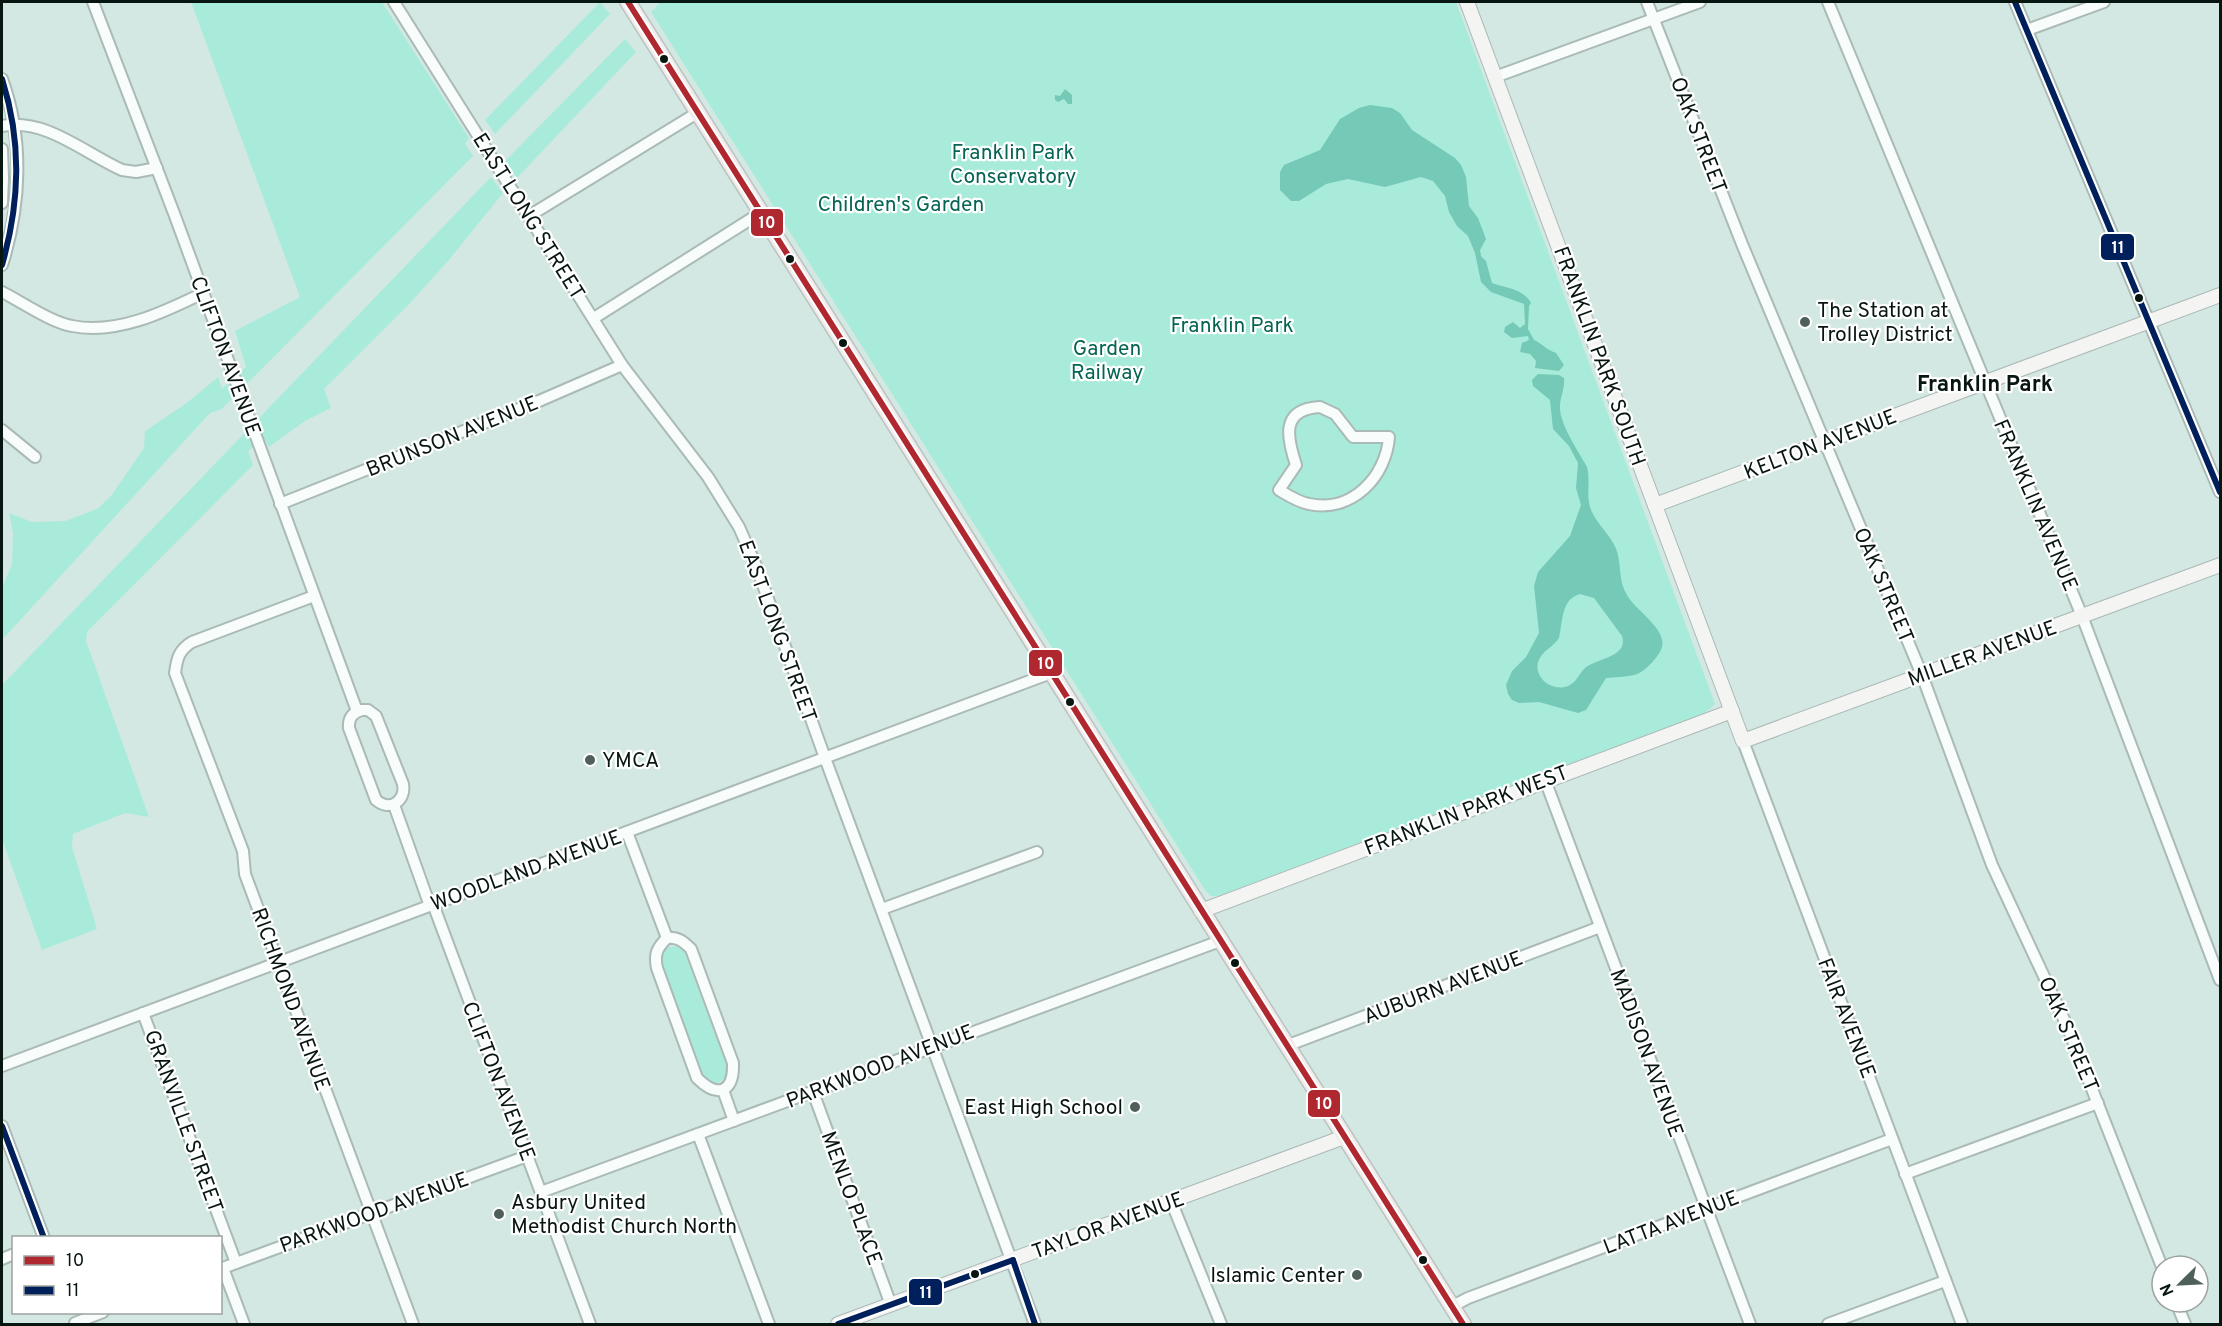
<svg xmlns="http://www.w3.org/2000/svg" width="2222" height="1326" viewBox="0 0 2222 1326" font-family="Overpass,sans-serif">
<style>
.green{fill:#a9ebda}
.water{fill:#75c9b7;fill-rule:evenodd}
.lines{fill:none;stroke-linecap:round;stroke-linejoin:round}
.street-casing{stroke:#aabab6;stroke-width:14}
.secondary-casing{stroke:#aabab6;stroke-width:16}
.primary-casing{stroke:#b9c4c1;stroke-width:18}
.street{stroke:#f8fcfb;stroke-width:10}
.secondary{stroke:#f4f4f3;stroke-width:14}
.primary{stroke:#f1ebeb;stroke-width:15}
.bus-1-casing{stroke:#fff;stroke-width:10}
.bus-2-casing{stroke:#fff;stroke-width:10}
.bus-3-casing{stroke:#fff;stroke-width:10}
.bus-1{stroke:#af272f;stroke-width:6}
.bus-2{stroke:#00205b;stroke-width:6}
.bus-3{stroke:#00205b;stroke-width:6}
.bus-dot{fill:#081612;stroke:#fff;stroke-width:2}
.poi-dot{fill:#4f605b;stroke:#fff;stroke-width:2}
.labels{text-anchor:middle;stroke-width:4.5;stroke-linejoin:round;paint-order:stroke}
.street-label{font-size:21px;fill:#081612;stroke:#fff}
.park-label{font-size:21px;fill:#066454;stroke:#fff}
.poi-label{font-size:21px;fill:#081612;stroke:#fff;text-anchor:start}
.neighbourhood-label{font-size:22px;font-weight:bold;fill:#081612;stroke:#fff}
.line-badge{stroke:#fff;stroke-width:2}
.badge-label{font-size:16px;text-anchor:middle;font-weight:bold;fill:#fff}
</style>
<rect width="100%" height="100%" fill="#d3e8e2"/>
<g class="green">
<polygon points="191,2 382,2 469,138 465,144 473,156 222,409 210,413 2,640 2,588 12,564 13,533 9,513 32,522 65,521 97,509 111,496 144,448 145,431 188,402 218,377 222,389 246,367 235,331 300,297"/>
<polygon points="600,2 610,14 495,134 485,120"/>
<polygon points="661,2 1456,2 1715,704 1705,713 1218,896 1211,896 1205,890 651,12"/>
<polygon points="625,39 636,52 517,178 505,161"/>
<polygon points="491,177 503,193 448,261 411,302 324,389 331,408 305,421 269,447 264,439 248,451 253,465 87,632 86,641 149,817 125,813 73,834 72,847 97,929 42,950 2,839 2,685"/>
<path d="M677,946L684,951L727,1067L726,1077L718,1083H709L703,1077L662,966C659,954 663,946 677,946Z"/>
</g>
<g class="water">
<polygon points="1065,89 1072,95 1072,104 1068,104 1064,99 1058,102 1055,100 1055,95 1060,96"/>
<path d="M1370,105L1392,108L1400,113L1412,130L1455,158L1461,165L1466,177L1469,206L1478,218L1486,239L1480,250L1481,256L1486,261L1492,283C1506,288 1524,289 1531,303L1529,306L1528,329L1534,340C1543,344 1545,349 1556,353L1564,365L1559,371L1535,368L1536,361L1530,354L1520,352L1522,343L1529,340L1528,336L1512,338L1504,332L1505,327L1513,322L1520,328L1525,324L1524,304L1491,292L1481,282L1475,253L1468,236L1457,226L1449,212L1445,196L1433,181L1421,177L1385,187L1348,179L1326,184L1299,201H1291L1280,190V172L1284,165L1320,150L1340,119L1359,108Z"/>
<path d="M1538,374L1559,375L1564,378C1565,389 1560,397 1560,406C1559,424 1579,452 1587,467C1591,482 1585,498 1592,512C1599,527 1615,539 1618,555C1621,569 1619,582 1627,595C1634,609 1667,629 1662,647C1659,657 1644,673 1634,675C1625,677 1615,677 1606,678L1586,710L1578,713L1539,702L1519,703L1512,700L1508,694L1506,685L1512,671L1526,657L1539,633L1534,586L1538,572L1570,536L1581,505L1576,488L1578,463L1569,446L1553,429L1550,400L1533,386L1532,380ZM1580,594L1594,598L1622,636C1629,658 1595,658 1584,669C1578,675 1577,682 1568,686C1553,692 1534,679 1538,662C1542,650 1554,647 1559,638C1563,621 1561,599 1580,594Z"/>
</g>
<g class="lines">
<defs>
<g id="street">
<polyline points="93,2 175,216 357,711"/>
<polyline points="394,2 622,365 708,477 739,527 757,568 825,758 1035,1324"/>
<polyline points="1647,2 1742,244 1922,675 1992,865 2068,1028 2162,1267"/>
<polyline points="1828,2 2082,616 2220,980"/>
<polyline points="2015,2 2220,492"/>
<polyline points="2027,30 2104,2"/>
<polyline points="1495,77 1700,2"/>
<path d="M2,79C24,139 21,205 2,265"/>
<path d="M2,126C46,118 84,153 122,170L136,172L157,168"/>
<polyline points="2,149 3,178 2,203"/>
<polyline points="529,216 697,113"/>
<path d="M2,292C20,301 52,323 72,326C117,335 164,312 203,293"/>
<polyline points="594,318 762,212"/>
<path d="M1320,407L1335,414L1353,437H1389C1386,477 1352,513 1309,504C1298,502 1289,496 1279,490L1296,465C1287,438 1280,409 1320,407Z"/>
<polyline points="2,430 35,457"/>
<polyline points="280,504 539,401 622,365"/>
<path d="M314,596L192,642C179,650 177,658 175,673L243,851L245,874L413,1324"/>
<path d="M362,710H368L376,716L403,784C406,801 390,812 376,800L349,728C348,718 353,712 362,710Z"/>
<polyline points="1743,741 1962,1324"/>
<polyline points="1545,780 1750,1324"/>
<polyline points="394,805 430,906"/>
<polyline points="627,832 667,938"/>
<polyline points="433,904 590,1324"/>
<polyline points="882,909 1037,852"/>
<path d="M667,938C678,937 683,941 691,949L733,1063C734,1092 718,1099 697,1078L657,968C654,954 657,948 667,938Z"/>
<polyline points="143,1013 236,1263"/>
<polyline points="1286,1046 1600,927"/>
<polyline points="2,1066 1051,673"/>
<polyline points="723,1090 734,1121"/>
<polyline points="813,1092 891,1305"/>
<polyline points="2,1126 44,1238"/>
<polyline points="698,1134 769,1324"/>
<polyline points="1905,1174 2098,1103"/>
<polyline points="541,1192 1220,941"/>
<polyline points="1171,1201 1221,1324"/>
<polyline points="2,1259 14,1254"/>
<polyline points="223,1268 244,1324"/>
<polyline points="220,1269 527,1156"/>
<polyline points="2176,1302 2185,1324"/>
<polyline points="1451,1307 1468,1298 1892,1139"/>
<polyline points="75,1323 103,1312"/>
<polyline points="1828,1324 1945,1281"/>
</g>
<g id="secondary">
<polyline points="1467,2 1743,741 2220,565"/>
<polyline points="1655,505 2220,295"/>
<polyline points="1201,911 1732,711"/>
<polyline points="838,1324 1344,1137"/>
</g>
<polyline id="primary" points="628,2 1463,1324"/>
</defs>
<use href="#street" class="street-casing"/>
<use href="#secondary" class="secondary-casing"/>
<use href="#primary" class="primary-casing"/>
<use href="#street" class="street"/>
<use href="#secondary" class="secondary"/>
<use href="#primary" class="primary"/>
<defs>
<polyline id="bus-1" points="628,2 1463,1324"/>
<g id="bus-2">
<polyline points="2015,2 2220,492"/>
<polyline points="1013,1260 1035,1324"/>
<polyline points="838,1324 1013,1260"/>
</g>
<g id="bus-3">
<path d="M2,79C22,142 20,202 2,265"/>
<polyline points="2,1126 44,1238"/>
</g>
</defs>
<use href="#bus-1" class="bus-1-casing"/>
<use href="#bus-2" class="bus-2-casing"/>
<use href="#bus-3" class="bus-3-casing"/>
<use href="#bus-1" class="bus-1"/>
<use href="#bus-2" class="bus-2"/>
<use href="#bus-3" class="bus-3"/>
</g>
<g class="bus-dot">
<circle cx="664" cy="59" r="5"/>
<circle cx="790" cy="259" r="5"/>
<circle cx="2139" cy="298" r="5"/>
<circle cx="843" cy="343" r="5"/>
<circle cx="1070" cy="702" r="5"/>
<circle cx="1235" cy="963" r="5"/>
<circle cx="1423" cy="1260" r="5"/>
<circle cx="975" cy="1274" r="5"/>
</g>
<g class="poi-dot">
<circle cx="1805" cy="322" r="6"/>
<circle cx="590" cy="760" r="6"/>
<circle cx="1135" cy="1107" r="6"/>
<circle cx="499" cy="1214" r="6"/>
<circle cx="1357" cy="1275" r="6"/>
</g>
<g class="labels">
<g class="street-label">
<text transform="translate(1699 135) rotate(69)" y="7">OAK STREET</text>
<text transform="translate(529 216) rotate(58)" y="7">EAST LONG STREET</text>
<text transform="translate(226 356) rotate(70)" y="7">CLIFTON AVENUE</text>
<text transform="translate(1600 356) rotate(70)" y="7">FRANKLIN PARK SOUTH</text>
<text transform="translate(452 436) rotate(-22)" y="7">BRUNSON AVENUE</text>
<text transform="translate(1820 444) rotate(-21)" y="7">KELTON AVENUE</text>
<text transform="translate(2036 505) rotate(67)" y="7">FRANKLIN AVENUE</text>
<text transform="translate(1884 585) rotate(67)" y="7">OAK STREET</text>
<text transform="translate(778 631) rotate(70)" y="7">EAST LONG STREET</text>
<text transform="translate(1982 653) rotate(-20)" y="7">MILLER AVENUE</text>
<text transform="translate(1466 810) rotate(-21)" y="7">FRANKLIN PARK WEST</text>
<text transform="translate(526 870) rotate(-20)" y="7">WOODLAND AVENUE</text>
<text transform="translate(1443 987) rotate(-21)" y="7">AUBURN AVENUE</text>
<text transform="translate(291 999) rotate(70)" y="7">RICHMOND AVENUE</text>
<text transform="translate(1847 1018) rotate(69)" y="7">FAIR AVENUE</text>
<text transform="translate(2069 1034) rotate(67)" y="7">OAK STREET</text>
<text transform="translate(1647 1053) rotate(70)" y="7">MADISON AVENUE</text>
<text transform="translate(880 1066) rotate(-21)" y="7">PARKWOOD AVENUE</text>
<text transform="translate(499 1081) rotate(69)" y="7">CLIFTON AVENUE</text>
<text transform="translate(184 1121) rotate(70)" y="7">GRANVILLE STREET</text>
<text transform="translate(852 1198) rotate(70)" y="7">MENLO PLACE</text>
<text transform="translate(374 1212) rotate(-20)" y="7">PARKWOOD AVENUE</text>
<text transform="translate(1671 1222) rotate(-21)" y="7">LATTA AVENUE</text>
<text transform="translate(1108 1225) rotate(-20)" y="7">TAYLOR AVENUE</text>
</g>
<g class="park-label">
<text x="1013" y="159">Franklin Park<tspan x="1013" dy="24">Conservatory</tspan></text>
<text x="901" y="211">Children's Garden</text>
<text x="1232" y="332">Franklin Park</text>
<text x="1107" y="355">Garden<tspan x="1107" dy="24">Railway</tspan></text>
</g>
<g class="poi-label">
<text x="1817" y="317">The Station at<tspan x="1817" dy="24">Trolley District</tspan></text>
<text x="602" y="767">YMCA</text>
<text x="1123" y="1114" text-anchor="end">East High School</text>
<text x="511" y="1209">Asbury United<tspan x="511" dy="24">Methodist Church North</tspan></text>
<text x="1345" y="1282" text-anchor="end">Islamic Center</text>
</g>
<g class="neighbourhood-label">
<text x="1985" y="391">Franklin Park</text>
</g>
</g>
<g class="line-badge">
<rect x="750" y="208" width="34" height="29" rx="6" fill="#af272f"/>
<rect x="2100" y="233" width="35" height="28" rx="6" fill="#00205b"/>
<rect x="1028" y="649" width="35" height="28" rx="6" fill="#af272f"/>
<rect x="1307" y="1089" width="34" height="29" rx="6" fill="#af272f"/>
<rect x="908" y="1278" width="35" height="28" rx="6" fill="#00205b"/>
</g>
<g class="badge-label">
<text x="767" y="228">10</text>
<text x="2118" y="253">11</text>
<text x="1046" y="669">10</text>
<text x="1324" y="1109">10</text>
<text x="926" y="1298">11</text>
</g>
<rect width="2222" height="1326" fill="none" stroke="#081612" stroke-width="6"/>
<rect x="12" y="1236" width="210" height="78" fill="#ffffff" stroke="#9ca2a0" stroke-width="1.5"/>
<rect x="24" y="1256" width="30" height="9" fill="#af272f" stroke="#9ca2a0" stroke-width="1.5"/>
<text x="66" y="1266" font-size="18" fill="#081612">10</text>
<rect x="24" y="1286" width="30" height="9" fill="#00205b" stroke="#9ca2a0" stroke-width="1.5"/>
<text x="66" y="1296" font-size="18" fill="#081612">11</text>
<g transform="translate(2180 1284) rotate(246)"><circle r="28" fill="#ffffff" stroke="#9ca2a0" stroke-width="1.5"/>
<path d="M0-4.5L10 22L0 15L-10 22Z" fill="#4f605b"/>
<text y="-9" font-size="16" font-weight="bold" text-anchor="middle" fill="#081612">N</text>
</g>
</svg>
